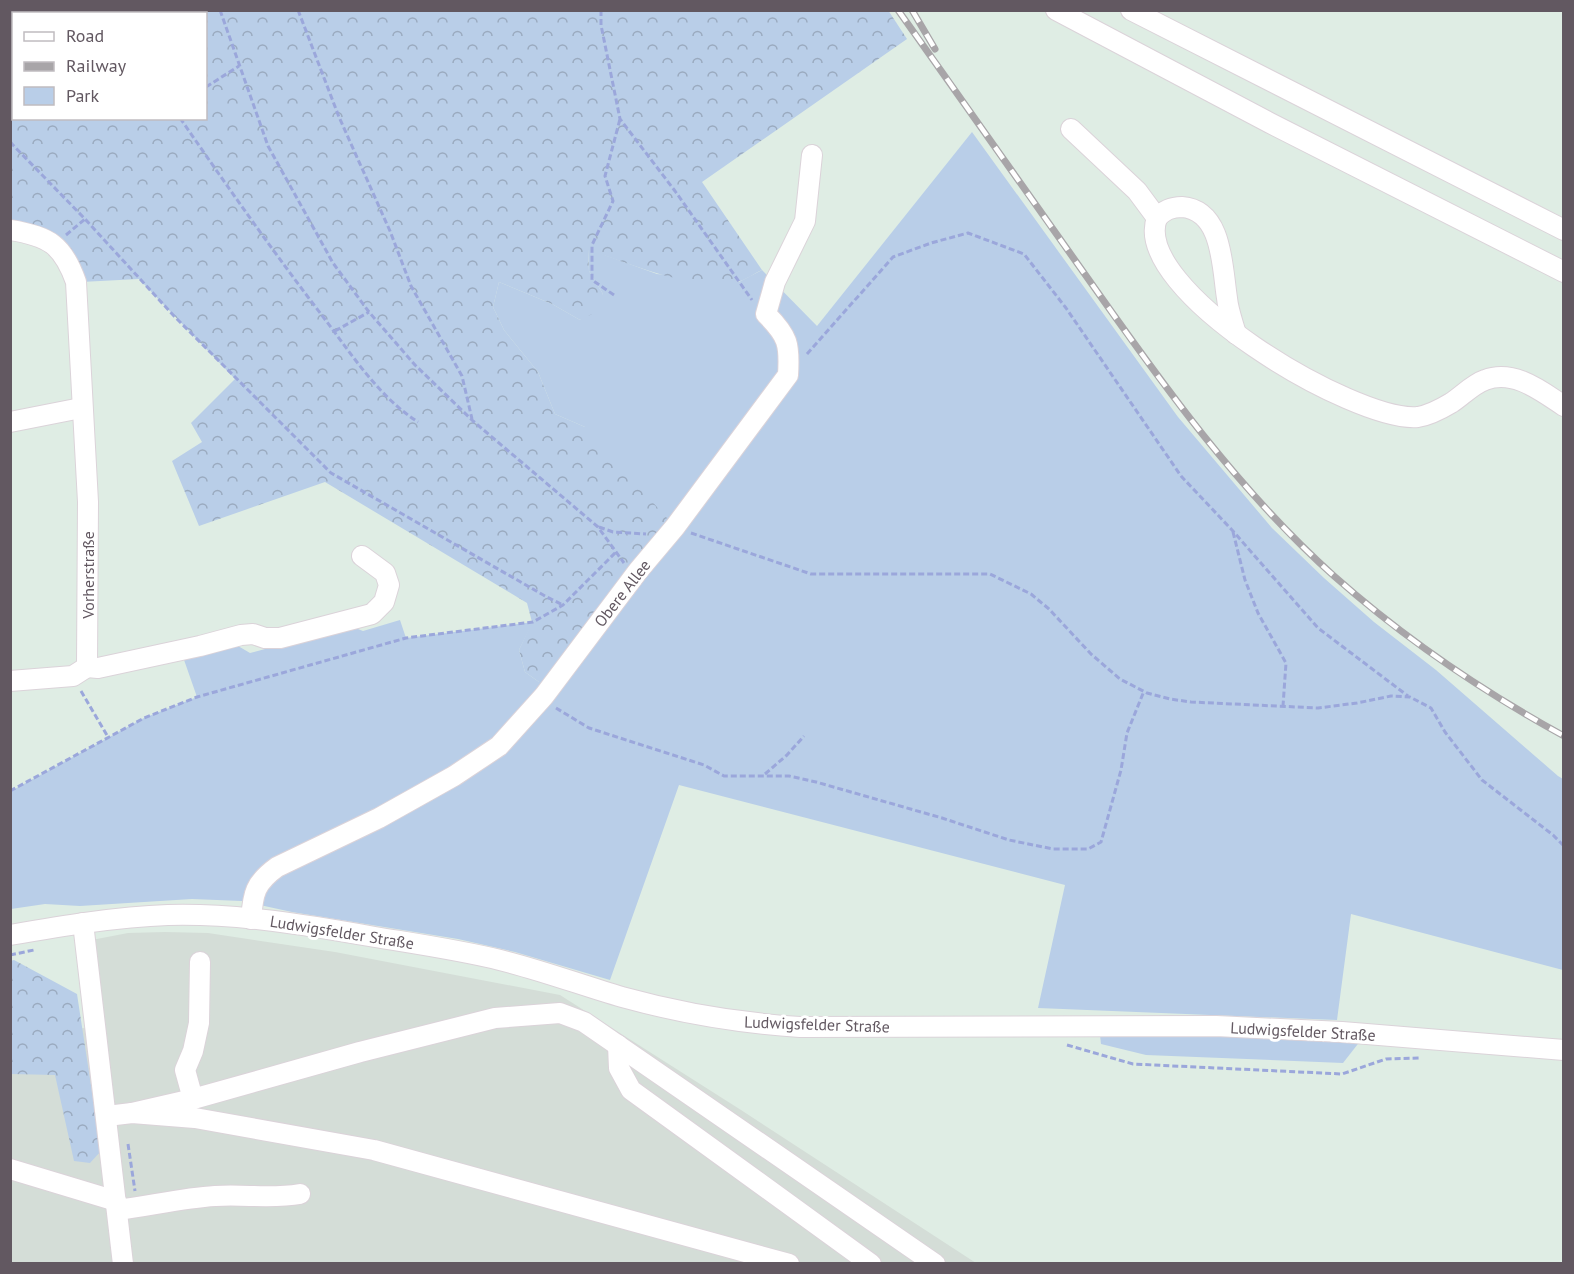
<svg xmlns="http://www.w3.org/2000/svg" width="1574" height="1274" viewBox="0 0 1574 1274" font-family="'PT Sans',sans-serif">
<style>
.industrial{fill:#d4ddd7}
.green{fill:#b9cee8}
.forest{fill:url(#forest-crowns);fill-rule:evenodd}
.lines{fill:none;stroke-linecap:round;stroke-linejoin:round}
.minor-casing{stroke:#dbd3d9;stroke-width:22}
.path{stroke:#9ba7db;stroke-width:3;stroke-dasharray:6 3;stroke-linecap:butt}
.minor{stroke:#fff;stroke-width:20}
.rail-casing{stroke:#a8a5a8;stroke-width:7}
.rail{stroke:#fff;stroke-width:4.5;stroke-dasharray:14;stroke-linecap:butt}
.labels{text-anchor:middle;stroke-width:6;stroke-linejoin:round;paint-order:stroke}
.street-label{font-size:16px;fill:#625861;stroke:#fff}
</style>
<defs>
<pattern id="forest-crowns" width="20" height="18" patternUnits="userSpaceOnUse" patternTransform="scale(1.5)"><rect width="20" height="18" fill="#b9cee8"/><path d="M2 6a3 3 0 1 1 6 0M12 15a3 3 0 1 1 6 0" fill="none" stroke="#9aaabf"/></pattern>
</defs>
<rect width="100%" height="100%" fill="#dfede4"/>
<polygon class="industrial" points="165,932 208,933 335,952 560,995 741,1110 976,1263 11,1264 11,1032 86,1028 76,943 128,933"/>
<g class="green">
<polygon points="972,132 1178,417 1272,528 1324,578 1374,622 1436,670 1558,776 1563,779 1563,970 1351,914 1337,1020 1038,1008 1065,885 679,785 610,980 515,952 458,939 292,912 242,901 192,899 80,906 45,904 11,909 11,791 144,718 197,697 183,657 233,643 250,653 350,626 363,631 400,620 406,638 533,622 519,650 525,672 539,682 585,427 555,414 538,372 504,330 493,307 499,282 552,304 580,320 603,294 589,271 588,249 657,274 739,282 762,270 817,326"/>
<polygon points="1100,1035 1213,1035 1361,1040 1343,1063 1146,1055 1101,1044"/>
</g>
<g class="forest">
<path d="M888,10L907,39L702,182L762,270C755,273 746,280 737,282C691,291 632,264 588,250L589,271L603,294L596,312L580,320L552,304L499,282L493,307L504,330L538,372L555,414L585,427L675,527L545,682H539L525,672L519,650L532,622L527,603L325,482L199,526L172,461L202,442L191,423L235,379L139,279L81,282C77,270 74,255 67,245C56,229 29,224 11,221V11ZM14,14H206V118H14Z"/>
<polygon points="14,960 77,994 101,1151 90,1163 74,1161 55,1075 11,1074 10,961"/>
</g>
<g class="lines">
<defs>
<g id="minor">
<polyline points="1056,10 1270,123 1564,272"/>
<polyline points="1131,10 1564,230"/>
<path d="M1071,129L1137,191L1157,218C1130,289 1355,423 1418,417C1430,415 1441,409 1451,403C1462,396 1473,384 1485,380C1514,369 1541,391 1564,406"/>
<path d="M1157,218C1164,210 1171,207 1182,207C1223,210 1222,267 1227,298C1228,310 1233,323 1236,334"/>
<path d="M10,230C49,236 63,245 76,282L88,502L87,667L98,668L200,646L241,635L253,634L265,638H280L372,614L384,602L389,585L385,573L362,556"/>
<polyline points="10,422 81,408"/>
<polyline points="10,681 73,676 87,667"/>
<path d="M251,919C253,893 255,883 277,867L379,818L454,776L499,746L544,696L638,571L675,527L788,375C790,344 788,336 766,314L775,282L805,221L812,155"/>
<polyline points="83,923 123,1264"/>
<path d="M10,935C62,926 115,917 168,915C237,913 307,925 375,937C417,944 459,950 500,960C541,970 581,985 622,997C680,1013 739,1023 800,1027L1216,1026L1342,1032L1564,1050"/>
<polyline points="618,1045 619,1068 631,1090 871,1264"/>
<polyline points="193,1099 185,1070 193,1051 199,1023 200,962"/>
<polyline points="132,1113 193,1099 360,1052 495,1018 560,1013 584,1022 935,1264"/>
<polyline points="107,1116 132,1113 195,1118 374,1150 789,1264"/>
<polyline points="10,1169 116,1201"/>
<path d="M117,1210C150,1206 182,1198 215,1196C244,1194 271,1199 300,1194"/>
</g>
</defs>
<use href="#minor" class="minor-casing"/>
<g class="path">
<polyline points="147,10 149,14"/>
<polyline points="220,10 268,146 333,263 369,312 415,365 473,421 598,527 624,563"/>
<polyline points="298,10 339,117 390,231 411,286 462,376 472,419"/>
<polyline points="601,10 601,25 620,119 675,191 752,300"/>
<polyline points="98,14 102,10"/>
<polyline points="10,81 14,79"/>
<polyline points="206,87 239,66"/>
<path d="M180,118C227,186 274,253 324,318C352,355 379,397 418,422"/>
<polyline points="10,142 85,219 174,316 331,473 545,596 563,605"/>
<polyline points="66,235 85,219"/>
<polyline points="614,295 592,280 592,245 613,201 605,176 620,119"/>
<polyline points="335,331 369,312"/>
<polyline points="807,354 893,257 931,243 968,233 1024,254 1066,308 1181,476 1232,530 1318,628 1408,696"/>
<polyline points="599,527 613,532 646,534"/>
<polyline points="1233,532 1245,580 1258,613 1286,663 1283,706"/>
<polyline points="691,533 811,574 990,574 1031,594 1049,609 1091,654 1120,679 1147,693 1170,699 1191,702 1318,708 1357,703 1391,696 1410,697 1431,708 1445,732 1482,780 1553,835 1564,846"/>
<polyline points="81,691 108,737"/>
<polyline points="556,708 589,728 704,765 724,776 789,776 816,782 942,818 1009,840 1053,849 1088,849 1101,842 1121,770 1127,733 1144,691"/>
<polyline points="765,774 787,755 804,736"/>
<polyline points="10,791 144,718 197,697 406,638 533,622 563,605 616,552"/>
<polyline points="10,955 34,950"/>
<polyline points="1067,1045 1133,1064 1342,1074 1386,1059 1421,1058"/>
<polyline points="128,1144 135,1191"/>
</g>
<use href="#minor" class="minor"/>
<defs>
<g id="rail">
<path d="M898,10C962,100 1025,190 1089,280C1163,385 1238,490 1334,576C1405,639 1482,691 1564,736"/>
<polyline points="912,10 935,49"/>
</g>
</defs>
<use href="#rail" class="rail-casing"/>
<use href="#rail" class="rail"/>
</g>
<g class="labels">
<g class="street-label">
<text transform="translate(88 575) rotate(-90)" y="6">Vorherstraße</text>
<text transform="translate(622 593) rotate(-52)" y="6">Obere Allee</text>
<text transform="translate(342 932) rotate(9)" y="6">Ludwigsfelder Straße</text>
<text transform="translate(817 1024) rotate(2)" y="6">Ludwigsfelder Straße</text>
<text transform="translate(1303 1031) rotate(3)" y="6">Ludwigsfelder Straße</text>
</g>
</g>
<rect width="1574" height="1274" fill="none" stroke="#625861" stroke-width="24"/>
<rect x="12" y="12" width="195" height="108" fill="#ffffff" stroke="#c0bcc0" stroke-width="1.5"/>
<rect x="24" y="32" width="30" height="9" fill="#ffffff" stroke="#c0bcc0" stroke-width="1.5"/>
<text x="66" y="42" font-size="18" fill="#625861">Road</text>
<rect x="24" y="62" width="30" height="9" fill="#a8a5a8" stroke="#c0bcc0" stroke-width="1.5"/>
<text x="66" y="72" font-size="18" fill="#625861">Railway</text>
<rect x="24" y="87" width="30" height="18" fill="#b9cee8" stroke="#c0bcc0" stroke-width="1.5"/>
<text x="66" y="102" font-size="18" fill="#625861">Park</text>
</svg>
